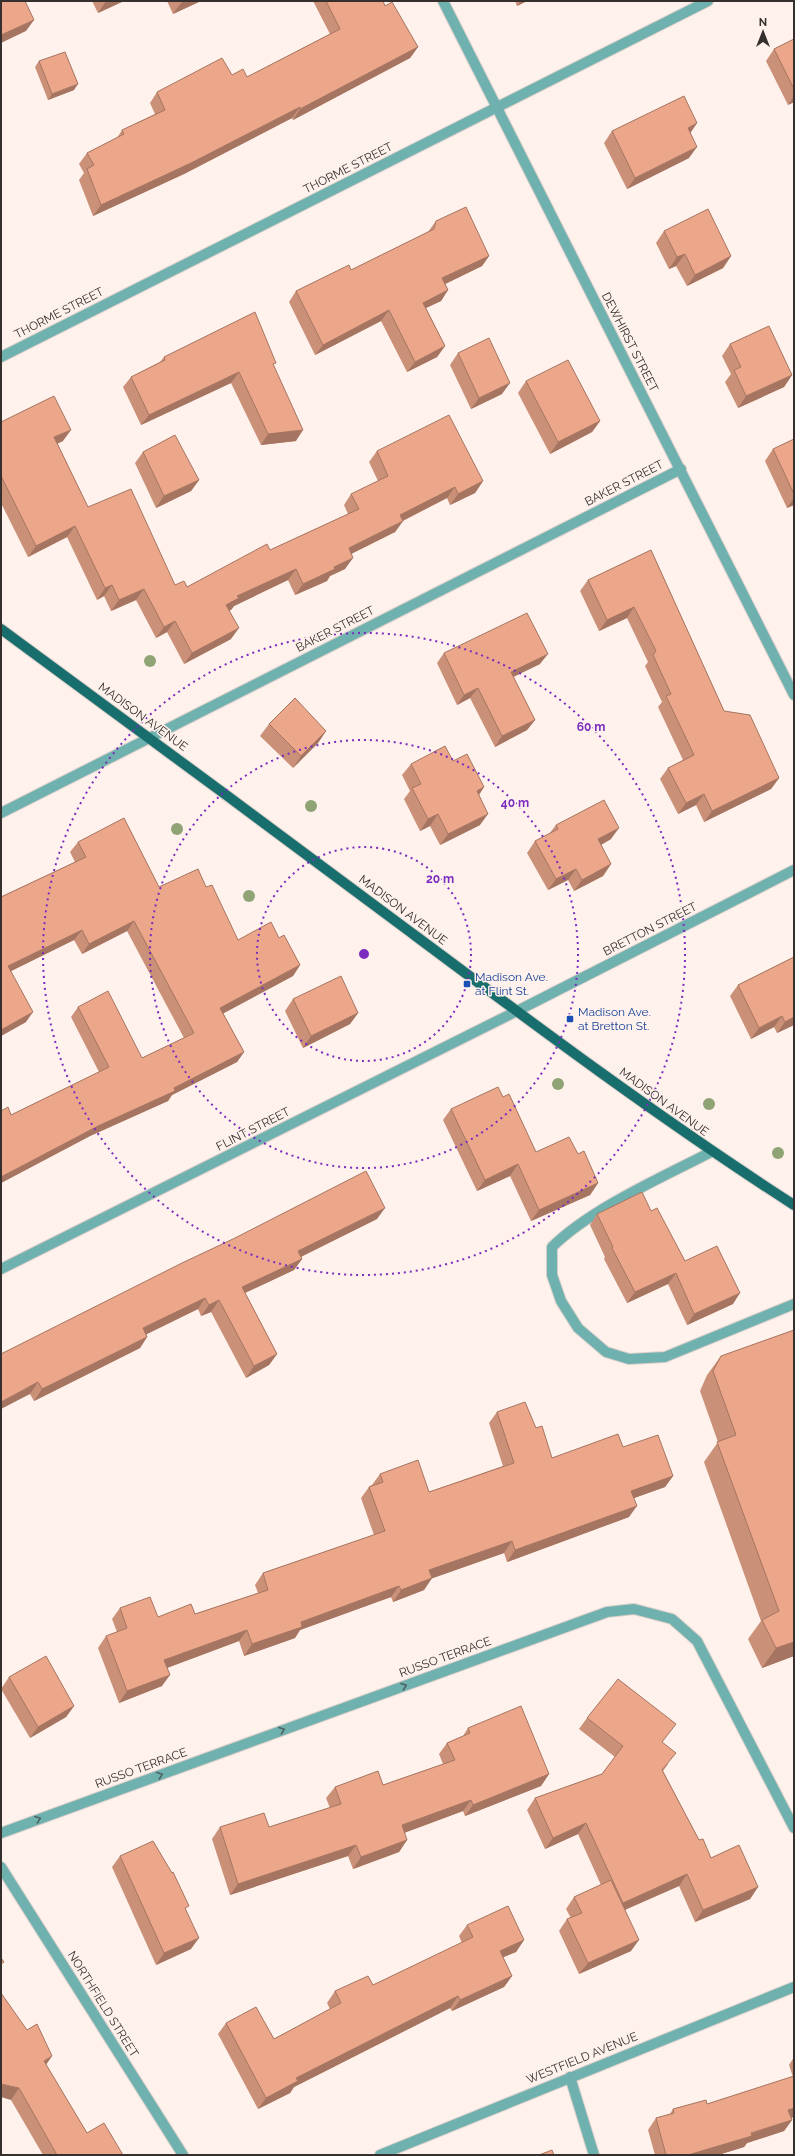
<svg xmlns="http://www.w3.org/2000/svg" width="795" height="2156" viewBox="0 0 795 2156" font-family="Raleway,sans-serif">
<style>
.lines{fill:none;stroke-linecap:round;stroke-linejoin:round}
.minor-casing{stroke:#dbcfca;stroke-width:12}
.major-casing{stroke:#dbcfca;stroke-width:12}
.minor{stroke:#6fb1af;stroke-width:10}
.major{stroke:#186e6d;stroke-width:10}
.tree{fill:#8fa375}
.wall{fill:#cb9078}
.shaded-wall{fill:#a57561}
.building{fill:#eca78b;stroke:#a57561}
.oneway{stroke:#4c6361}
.ring{fill:none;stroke:#7b2cbf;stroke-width:2;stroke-dasharray:2 4}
.transit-dot{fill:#1a4fb4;stroke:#fff2ed;stroke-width:1.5}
.labels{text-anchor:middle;stroke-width:3;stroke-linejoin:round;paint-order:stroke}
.street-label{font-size:12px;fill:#352f2d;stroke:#fff2ed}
.transit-label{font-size:12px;fill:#164399;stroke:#fff2ed;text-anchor:start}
.centre{fill:#7b2cbf;stroke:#fff2ed;stroke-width:2}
.ring-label{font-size:12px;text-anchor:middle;font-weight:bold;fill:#7b2cbf;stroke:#fff2ed;stroke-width:3;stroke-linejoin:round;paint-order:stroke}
</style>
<rect width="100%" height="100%" fill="#fff2ed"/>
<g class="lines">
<defs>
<g id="minor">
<polyline points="443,1 794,695"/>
<polyline points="1,357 708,1"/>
<polyline points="1,813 681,469"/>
<path d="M711,1152C661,1178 592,1208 552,1247V1275L561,1301L578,1328L606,1352L629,1359L665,1357L794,1304"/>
<polyline points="1,1269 517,1011 794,870"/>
<polyline points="1,1833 607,1612 634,1609 672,1619 697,1641 794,1828"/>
<polyline points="1,1867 183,2155"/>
<polyline points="570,2077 594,2155"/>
<polyline points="380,2155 794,1987"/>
</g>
<path id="major" d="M1,629C138,729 273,830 409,931C535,1025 662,1120 794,1205"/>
</defs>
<use href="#minor" class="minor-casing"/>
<use href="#major" class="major-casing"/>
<use href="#minor" class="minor"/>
<use href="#major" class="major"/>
</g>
<g class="tree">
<circle cx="150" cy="661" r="6"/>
<circle cx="311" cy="806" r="6"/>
<circle cx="177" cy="829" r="6"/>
<circle cx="249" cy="896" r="6"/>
<circle cx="558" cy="1084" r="6"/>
<circle cx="709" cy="1104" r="6"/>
<circle cx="778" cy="1153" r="6"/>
</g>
<g class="wall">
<polygon points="92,1 124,1 98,13"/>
<polygon points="167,1 201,1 173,14"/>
<polygon points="313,1 362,1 385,6 418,47 410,58 293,120 292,118 184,174 93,216 79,180 84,173 79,164 87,153 117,138 122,130 155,114 150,103 157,92 232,75 247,77 330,34"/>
<polygon points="515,1 527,1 517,6"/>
<polygon points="794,39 794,102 788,105 766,61 774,49"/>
<polygon points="39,61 74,90 48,100 35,67"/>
<polygon points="697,123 690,133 689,158 627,189 604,143 612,131"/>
<polygon points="436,221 489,256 482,266 445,284 448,290 441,301 426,308 445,346 437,357 407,372 381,321 315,355 289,302 296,291 351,270 428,232"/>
<polygon points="664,231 731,256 723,268 687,286 676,266 669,269 656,243"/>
<polygon points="730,344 792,375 784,387 738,408 725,382 731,374 722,356"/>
<polygon points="458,353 502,394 471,409 450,365"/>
<polygon points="164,357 274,366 296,441 261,445 231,383 141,425 123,387 131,377 160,362"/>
<polygon points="526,381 600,421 592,432 550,454 518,393"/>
<polygon points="1,422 63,441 57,443 88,507 175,585 187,587 270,550 348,514 344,505 351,494 378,481 369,462 377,451 483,481 475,493 450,505 447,498 403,521 395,532 351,554 345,569 330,576 327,581 295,595 288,580 234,606 231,610 229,610 231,639 184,664 167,632 156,638 136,600 111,611 104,596 97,600 67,537 28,557 1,503"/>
<polygon points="794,439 794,505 787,508 765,461 773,449"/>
<polygon points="143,452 199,480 191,491 156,508 135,463"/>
<polygon points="651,550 724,711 779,778 771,789 704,822 696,805 678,814 660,779 668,768 683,760 658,707 662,702 645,666 648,662 627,618 599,631 580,591 588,580"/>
<polygon points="444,653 540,664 513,677 535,720 527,730 495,747 470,698 457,705 437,663"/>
<polygon points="269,724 326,731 318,743 293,768 260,736"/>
<polygon points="453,761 484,787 479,795 480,825 440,845 430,826 420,831 404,799 410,791 402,775 411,764"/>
<polygon points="556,825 611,839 601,845 611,864 603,876 574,891 568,880 548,890 527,853 535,841 549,834"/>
<polygon points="78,842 159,887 206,887 238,940 279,938 300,965 293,976 223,1013 244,1052 237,1062 172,1095 168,1101 90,1136 1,1183 1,1111 11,1115 99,1072 71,1017 78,1007 142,1058 184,1038 127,931 82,954 74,940 11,971 26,1022 1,1036 1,897 75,862 70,852"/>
<polygon points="794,957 794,1025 777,1033 774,1027 751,1039 730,996 738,985"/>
<polygon points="293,999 358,1013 350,1024 303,1048 285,1011"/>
<polygon points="503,1097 536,1152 578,1154 598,1183 590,1195 531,1221 510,1176 477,1191 443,1120 451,1109"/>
<polygon points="651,1211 685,1261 733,1304 687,1325 668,1284 627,1303 604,1259 605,1257 590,1225 597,1214"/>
<polygon points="377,1219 301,1257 302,1259 294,1270 245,1293 277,1354 269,1365 246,1378 211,1312 201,1316 198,1309 146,1334 147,1337 140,1348 34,1401 30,1394 1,1354"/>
<polygon points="794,1330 794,1656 762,1668 748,1639 761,1621 704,1462 718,1442 700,1391 707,1375 721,1356"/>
<polygon points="497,1412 536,1428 552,1458 623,1447 673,1476 665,1487 634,1498 629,1517 507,1562 504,1553 432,1578 424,1590 393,1602 391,1597 300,1630 295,1638 244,1656 239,1641 167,1668 162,1686 119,1703 98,1648 106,1636 117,1632 112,1619 120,1608 158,1617 195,1614 258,1593 255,1585 263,1573 374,1535 361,1498 369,1487 372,1485 380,1474 429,1492 503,1466 489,1423"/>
<polygon points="9,1677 74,1706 66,1717 30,1738 1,1689"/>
<polygon points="587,1718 667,1735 662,1742 668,1764 663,1771 699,1840 711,1858 758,1887 750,1899 695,1922 679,1886 625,1910 631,1951 579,1974 559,1931 567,1919 571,1918 566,1909 574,1897 601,1885 578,1834 545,1849 527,1810 535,1798 602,1774 615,1757 579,1729"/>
<polygon points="468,1728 549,1774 541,1786 465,1816 463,1811 404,1833 407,1840 399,1852 353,1869 348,1856 230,1895 212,1839 220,1827 269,1827 330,1808 326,1798 335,1787 383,1785 443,1764 439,1754 447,1743 463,1736"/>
<polygon points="120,1856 186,1910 191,1949 156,1965 112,1867"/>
<polygon points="467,1925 524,1940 516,1952 503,1957 512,1976 504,1987 452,2011 450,2008 294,2087 290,2093 258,2109 218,2034 226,2023 274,2039 330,2009 327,2003 335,1991 373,1985 462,1943 459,1936"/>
<polygon points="27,2030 52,2056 46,2065 87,2133 123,2155 43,2155 11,2100"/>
<polygon points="794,2057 794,2117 791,2118 792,2120 784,2131 747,2143 744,2147 718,2155 655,2155 648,2130 656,2118 670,2114 673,2109 707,2104 793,2077 789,2065"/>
</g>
<g class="shaded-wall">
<polygon points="106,1 124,1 98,13"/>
<polygon points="185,1 201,1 173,14 181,3"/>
<polygon points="521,1 527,1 517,6"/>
<polygon points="34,20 26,31 1,43 1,35"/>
<polygon points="418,47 410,58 293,120 300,109"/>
<polygon points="78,84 74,90 48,100 52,94"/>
<polygon points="794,96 794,102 788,105"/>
<polygon points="300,107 292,118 184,174 93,216 101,205"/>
<polygon points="697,123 689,135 688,128"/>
<polygon points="697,147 689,158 627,189 635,178"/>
<polygon points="685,254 676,266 669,269 677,257"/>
<polygon points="489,256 482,266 435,289 442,278"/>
<polygon points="731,256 723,268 687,286 695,275"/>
<polygon points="448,290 441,301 415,313 423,303"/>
<polygon points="389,310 381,321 315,355 323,345"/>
<polygon points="445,346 437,357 407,372 415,362"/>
<polygon points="239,372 231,383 141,425 149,415"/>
<polygon points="792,375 784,387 738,408 746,396"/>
<polygon points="510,383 502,394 471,409 479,398"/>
<polygon points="600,421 592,432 550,454 558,442"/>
<polygon points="71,430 63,441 47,449 54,437"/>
<polygon points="303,430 296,441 261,445 268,434"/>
<polygon points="199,480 191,491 156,508 164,496"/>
<polygon points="483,481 475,493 450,505 458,494"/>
<polygon points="455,487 447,498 392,526 400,515"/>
<polygon points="794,498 794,505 787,508"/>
<polygon points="403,521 395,532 341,559 349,548"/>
<polygon points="75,526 67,537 28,557 36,546"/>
<polygon points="353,558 345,569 330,576 327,581 295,595 303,584 334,567"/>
<polygon points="296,569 288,580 234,606 231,610 219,616 226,605 237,596"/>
<polygon points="112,585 104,596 97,600 105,588"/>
<polygon points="144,589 136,600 111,611 119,600"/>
<polygon points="634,607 627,618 599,631 607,620"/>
<polygon points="175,621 167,632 156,638 164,627"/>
<polygon points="239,628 231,639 184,664 192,653"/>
<polygon points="548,654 540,664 503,682 511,672"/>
<polygon points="478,688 470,698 457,705 464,695"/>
<polygon points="535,720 527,730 495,747 502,736"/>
<polygon points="326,731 318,743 293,768 301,756"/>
<polygon points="779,778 771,789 704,822 712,811"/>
<polygon points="484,787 476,799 477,791"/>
<polygon points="704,794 696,805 678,814 686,803"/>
<polygon points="438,814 430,826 420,831 428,819"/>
<polygon points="488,814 480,825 440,845 448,834"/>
<polygon points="619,828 611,839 590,851 598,839"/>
<polygon points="611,864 603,876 574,891 582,880"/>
<polygon points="576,869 568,880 548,890 556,879"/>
<polygon points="134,921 127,931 82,954 89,944"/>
<polygon points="82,930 74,940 1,976 8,966"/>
<polygon points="300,965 293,976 213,1019 220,1008"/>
<polygon points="33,1012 26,1022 1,1036 1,1030"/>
<polygon points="358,1013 350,1024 303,1048 311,1036"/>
<polygon points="782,1016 774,1027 751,1039 759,1028"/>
<polygon points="794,1017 794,1025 777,1033 785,1022"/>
<polygon points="244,1052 237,1062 172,1095 168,1101 90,1136 1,1183 1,1177 98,1126"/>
<polygon points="518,1164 510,1176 477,1191 485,1180"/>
<polygon points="598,1183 590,1195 531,1221 539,1210"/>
<polygon points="385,1208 377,1219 290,1262 298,1251"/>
<polygon points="302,1259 294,1270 234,1298 242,1287"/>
<polygon points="676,1273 668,1284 627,1303 635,1292"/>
<polygon points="740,1293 733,1304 687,1325 694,1314"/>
<polygon points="205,1298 198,1309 135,1340 143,1328"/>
<polygon points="219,1300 211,1312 201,1316 209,1305"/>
<polygon points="147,1337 140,1348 34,1401 42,1389"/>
<polygon points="277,1354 269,1365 246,1378 254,1366"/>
<polygon points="38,1382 30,1394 1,1409 1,1402"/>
<polygon points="673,1476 665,1487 623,1502 631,1491"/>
<polygon points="637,1506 629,1517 507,1562 515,1550"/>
<polygon points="512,1541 504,1553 422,1582 429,1570"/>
<polygon points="432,1578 424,1590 393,1602 401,1590"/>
<polygon points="399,1586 391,1597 300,1630 295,1638 244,1656 252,1644 301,1622"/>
<polygon points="247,1630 239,1641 156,1672 164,1660"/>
<polygon points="794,1642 794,1656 762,1668 776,1648"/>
<polygon points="170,1675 162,1686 119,1703 127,1691"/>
<polygon points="74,1706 66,1717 30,1738 38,1727"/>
<polygon points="549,1774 541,1786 465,1816 473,1805"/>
<polygon points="471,1800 463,1811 393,1837 402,1825"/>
<polygon points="586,1823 578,1834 545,1849 553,1838"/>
<polygon points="407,1840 399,1852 353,1869 361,1857"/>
<polygon points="356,1845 348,1856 230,1895 238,1884"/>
<polygon points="687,1874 679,1886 615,1914 623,1903"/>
<polygon points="758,1887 750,1899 695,1922 703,1910"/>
<polygon points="199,1938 191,1949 156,1965 164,1953"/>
<polygon points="524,1940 516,1952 492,1962 500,1951"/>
<polygon points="639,1940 631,1951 579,1974 588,1963"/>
<polygon points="512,1976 504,1987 452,2011 460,2000"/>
<polygon points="458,1996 450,2008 294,2087 290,2093 258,2109 266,2098 296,2078"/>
<polygon points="52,2056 44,2067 44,2061"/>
<polygon points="1,2084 19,2088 11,2100 1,2097"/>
<polygon points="794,2108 794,2117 781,2121 788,2110"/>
<polygon points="792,2120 784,2131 747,2143 744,2147 718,2155 688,2155"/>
</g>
<g class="building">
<polygon points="1,1 25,1 34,20 1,35"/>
<polygon points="326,1 362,1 363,2 364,1 383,1 385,6 392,2 418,47 300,109 300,107 191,163 101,205 87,169 94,165 87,153 124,134 122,130 165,110 157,92 222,58 232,75 243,69 247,77 340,29"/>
<polygon points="794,39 794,89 774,49"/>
<polygon points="65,52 78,84 52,94 39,61"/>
<polygon points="684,96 697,123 688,128 697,147 635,178 612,131"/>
<polygon points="466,207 489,256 442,278 448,290 423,303 445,346 415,362 389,310 323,345 296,291 349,265 351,270 434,229 436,221"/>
<polygon points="708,209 731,256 695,275 685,254 677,257 664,231"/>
<polygon points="255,312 276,363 273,364 303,430 268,434 239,372 149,415 131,377 165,360 164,357"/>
<polygon points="769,326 792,375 746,396 734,370 741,367 730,344"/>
<polygon points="489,338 510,383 479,398 458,353"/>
<polygon points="568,360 600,421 558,442 526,381"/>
<polygon points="54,396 71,430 54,437 88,507 131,489 175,585 184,581 187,587 267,544 270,550 359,509 351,494 388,476 377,451 449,415 483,481 458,494 455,487 400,515 403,521 349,548 353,558 334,567 335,569 303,584 296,569 237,596 239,598 226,605 239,628 192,653 175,621 164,627 144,589 119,600 112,585 105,588 75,526 36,546 1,476 1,422"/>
<polygon points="175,435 199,480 164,496 143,452"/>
<polygon points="794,439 794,494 773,449"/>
<polygon points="651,550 724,711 750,715 779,778 712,811 704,794 686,803 668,768 694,755 666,696 671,694 653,655 656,651 634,607 607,620 588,580"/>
<polygon points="527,613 548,654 511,672 535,720 502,736 478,688 464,695 444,653"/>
<polygon points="295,698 326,731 301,756 269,724"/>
<polygon points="445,746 453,761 467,754 484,787 477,791 488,814 448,834 438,814 428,819 412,788 421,784 411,764"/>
<polygon points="604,800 619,828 598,839 611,864 582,880 576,869 556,879 535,841 558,829 556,825"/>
<polygon points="124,818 159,887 198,869 206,887 212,885 238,940 271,922 279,938 284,935 300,965 220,1008 244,1052 174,1088 175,1091 98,1126 1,1177 1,1111 8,1107 11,1115 109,1067 78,1007 108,991 142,1058 194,1033 134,921 89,944 82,930 8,966 33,1012 1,1030 1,897 86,857 78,842"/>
<polygon points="794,957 794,1017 785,1022 782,1016 759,1028 738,985"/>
<polygon points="341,976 358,1013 311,1036 293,999"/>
<polygon points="498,1087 503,1097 509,1094 536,1152 569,1137 578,1154 584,1151 598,1183 539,1210 518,1164 485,1180 451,1109"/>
<polygon points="366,1171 385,1208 298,1251 302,1259 242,1287 277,1354 254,1366 219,1300 209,1305 205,1298 143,1328 147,1337 121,1350 42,1389 38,1382 1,1402 1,1354 182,1263 235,1238"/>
<polygon points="642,1192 651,1211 657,1208 685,1261 717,1246 740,1293 694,1314 676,1273 635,1292 612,1248 613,1247 597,1214"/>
<polygon points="794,1330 794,1642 776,1648 762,1620 779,1611 717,1442 736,1435 713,1371 721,1356"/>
<polygon points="525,1402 536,1428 542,1426 552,1458 618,1434 623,1447 658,1435 673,1476 631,1491 637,1506 515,1550 512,1541 429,1570 432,1578 401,1590 399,1586 301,1622 302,1627 252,1644 247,1630 164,1660 170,1675 127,1691 106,1636 127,1628 120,1608 150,1597 158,1617 191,1604 195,1614 268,1590 263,1573 385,1531 369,1487 383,1482 380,1474 418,1460 429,1492 514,1463 497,1412"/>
<polygon points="46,1656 74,1706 38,1727 9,1677"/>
<polygon points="618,1679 676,1724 662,1742 676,1753 662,1770 699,1840 703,1839 711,1858 739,1845 758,1887 703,1910 687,1874 623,1903 586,1823 553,1838 535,1798 602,1774 623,1746 587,1718"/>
<polygon points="521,1706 549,1774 473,1805 471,1800 402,1825 407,1840 361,1857 356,1845 238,1884 220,1827 264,1813 269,1827 341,1804 335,1787 378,1771 383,1785 455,1760 447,1743 470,1733 468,1728"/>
<polygon points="153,1841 172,1873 173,1872 189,1906 185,1908 199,1938 164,1953 120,1856"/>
<polygon points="611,1880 639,1940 588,1963 567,1919 582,1913 574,1897"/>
<polygon points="508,1906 524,1940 500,1951 512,1976 460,2000 458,1996 296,2078 298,2081 266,2098 226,2023 256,2007 274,2039 341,2003 335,1991 368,1976 373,1985 473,1937 467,1925"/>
<polygon points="1,1958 4,1962 1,1964"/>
<polygon points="1,1993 27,2030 37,2024 52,2056 44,2061 87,2133 104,2123 123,2155 57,2155 19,2088 1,2084"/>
<polygon points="794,2076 794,2108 788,2110 792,2120 751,2133 752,2136 688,2155 666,2155 656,2118 674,2113 673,2109 706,2100 707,2104"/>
<polygon points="552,2150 554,2155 539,2155"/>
</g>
<defs><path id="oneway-chevron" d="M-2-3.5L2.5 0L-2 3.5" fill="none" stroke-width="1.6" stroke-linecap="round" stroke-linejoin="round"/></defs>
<g class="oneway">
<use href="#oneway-chevron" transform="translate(404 1686) rotate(-20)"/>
<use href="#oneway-chevron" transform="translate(282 1730) rotate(-20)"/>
<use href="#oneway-chevron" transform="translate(160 1775) rotate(-20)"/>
<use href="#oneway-chevron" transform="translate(38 1819) rotate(-20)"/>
</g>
<g class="ring">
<circle cx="364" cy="954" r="107"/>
<circle cx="364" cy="954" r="214"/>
<circle cx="364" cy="954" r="321"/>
</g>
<g class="transit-dot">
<rect x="463" y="980" width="8" height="8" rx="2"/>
<rect x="566" y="1015" width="8" height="8" rx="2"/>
</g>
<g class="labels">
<g class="street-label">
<text transform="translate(348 168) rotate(-27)" y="4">THORME STREET</text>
<text transform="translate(59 313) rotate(-27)" y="4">THORME STREET</text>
<text transform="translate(630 342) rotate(63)" y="4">DEWHIRST STREET</text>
<text transform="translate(624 483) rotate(-27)" y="4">BAKER STREET</text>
<text transform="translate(335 629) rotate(-27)" y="4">BAKER STREET</text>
<text transform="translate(143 717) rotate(36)" y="4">MADISON AVENUE</text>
<text transform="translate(403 910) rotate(37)" y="4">MADISON AVENUE</text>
<text transform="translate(650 929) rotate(-27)" y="4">BRETTON STREET</text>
<text transform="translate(664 1102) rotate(36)" y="4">MADISON AVENUE</text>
<text transform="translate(253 1129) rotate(-27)" y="4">FLINT STREET</text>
<text transform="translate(445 1657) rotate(-20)" y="4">RUSSO TERRACE</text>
<text transform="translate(141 1768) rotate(-20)" y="4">RUSSO TERRACE</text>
<text transform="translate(103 2004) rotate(58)" y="4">NORTHFIELD STREET</text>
<text transform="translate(582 2058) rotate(-22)" y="4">WESTFIELD AVENUE</text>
</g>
<g class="transit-label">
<text x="475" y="981">Madison Ave.<tspan x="475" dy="14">at Flint St.</tspan></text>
<text x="578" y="1016">Madison Ave.<tspan x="578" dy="14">at Bretton St.</tspan></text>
</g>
</g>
<circle cx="364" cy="954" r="6" class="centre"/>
<g class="ring-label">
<text x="591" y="731">60 m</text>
<text x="515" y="807">40 m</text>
<text x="440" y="883">20 m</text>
</g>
<rect width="795" height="2156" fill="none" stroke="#352f2d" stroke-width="4"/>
<g transform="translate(763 32)" stroke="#fff2ed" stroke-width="3" paint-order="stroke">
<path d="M0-3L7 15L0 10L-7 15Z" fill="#352f2d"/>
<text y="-6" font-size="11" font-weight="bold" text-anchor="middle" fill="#352f2d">N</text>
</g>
</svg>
